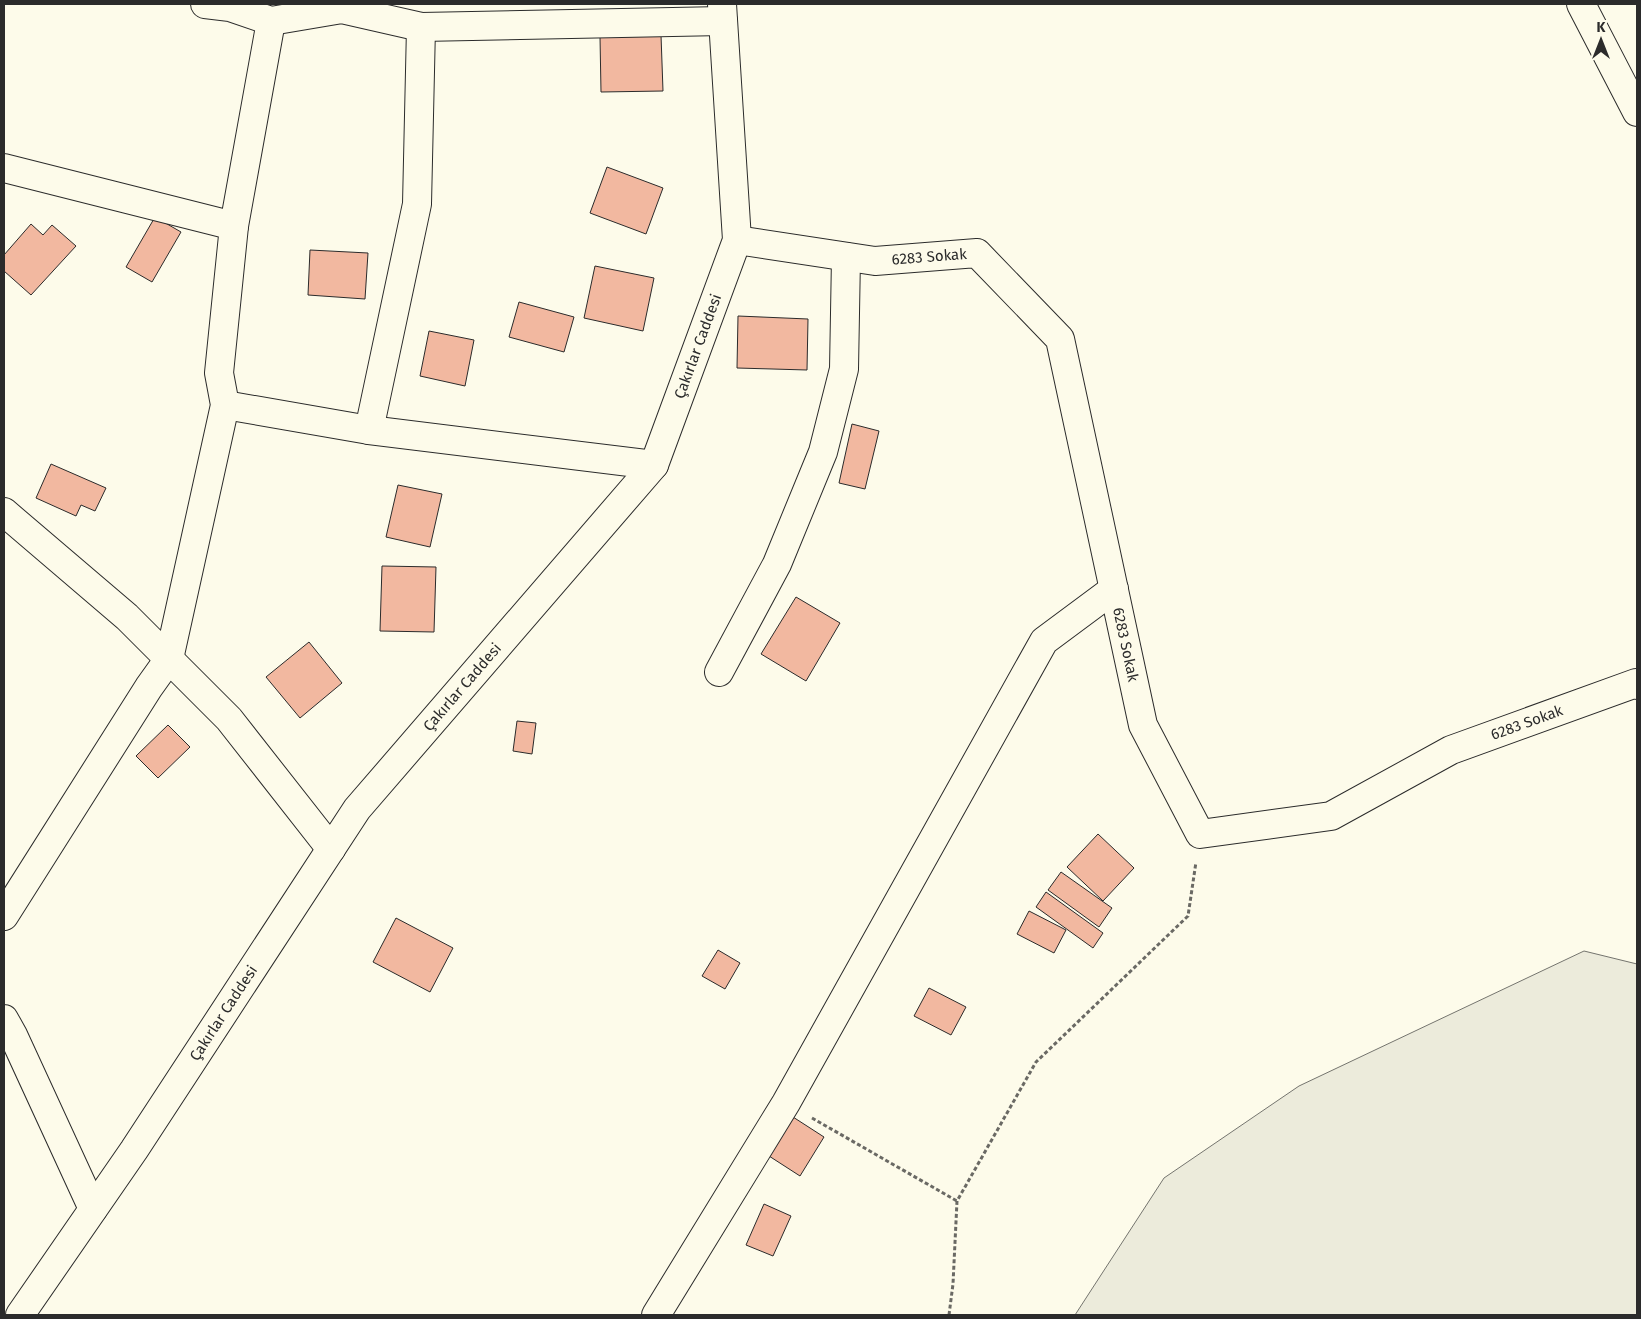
<svg xmlns="http://www.w3.org/2000/svg" width="1641" height="1319" viewBox="0 0 1641 1319" font-family="'Fira Sans',sans-serif">
<style>
.green{fill:#ecebdb;stroke:#74746e}
.building{fill:#f2b8a0;stroke:#2b2b2b}
.lines{fill:none;stroke-linecap:round;stroke-linejoin:round}
.street-casing{stroke:#2b2b2b;stroke-width:30}
.secondary-casing{stroke:#2b2b2b;stroke-width:30}
.path{stroke:#6a6964;stroke-width:3;stroke-dasharray:4 2.5;stroke-linecap:butt}
.street{stroke:#fdfbea;stroke-width:28}
.secondary{stroke:#fdfbea;stroke-width:28}
.labels{text-anchor:middle;stroke-width:4;stroke-linejoin:round;paint-order:stroke}
.street-label{font-size:15px;fill:#2b2b2b;stroke:#fdfbea}
</style>
<rect width="100%" height="100%" fill="#fdfbea"/>
<polygon class="green" points="1584,951 1637,964 1637,1315 1075,1315 1164,1178 1299,1086"/>
<g class="building">
<polygon points="661,35 663,91 601,92 600,37"/>
<polygon points="607,167 663,188 646,234 590,213"/>
<polygon points="155,217 181,232 152,282 126,267"/>
<polygon points="31,224 43,235 52,225 76,246 31,295 4,271 4,255"/>
<polygon points="310,250 368,253 365,299 308,295"/>
<polygon points="595,266 654,278 643,331 584,318"/>
<polygon points="519,302 574,317 564,352 509,337"/>
<polygon points="738,316 808,319 807,370 737,368"/>
<polygon points="429,331 474,340 465,386 420,376"/>
<polygon points="852,424 879,431 865,489 839,483"/>
<polygon points="51,464 106,488 95,511 81,505 76,516 36,498"/>
<polygon points="398,485 442,494 430,547 386,537"/>
<polygon points="382,566 436,567 434,632 380,631"/>
<polygon points="796,597 840,623 806,681 761,654"/>
<polygon points="309,642 342,683 300,718 266,677"/>
<polygon points="517,721 536,723 532,754 513,751"/>
<polygon points="168,725 190,747 158,778 136,756"/>
<polygon points="1098,834 1134,868 1103,901 1067,867"/>
<polygon points="1061,872 1112,908 1099,927 1048,890"/>
<polygon points="1046,892 1103,933 1093,948 1036,907"/>
<polygon points="1029,911 1066,930 1054,953 1017,934"/>
<polygon points="396,918 453,948 430,992 373,962"/>
<polygon points="718,950 740,963 725,989 702,976"/>
<polygon points="929,988 966,1007 951,1035 914,1016"/>
<polygon points="793,1117 824,1137 800,1176 769,1156"/>
<polygon points="764,1204 791,1216 773,1256 746,1245"/>
</g>
<g class="lines">
<defs>
<g id="street">
<polyline points="205,4 230,7 271,21 342,9 421,27 723,21"/>
<polyline points="1581,4 1637,112"/>
<polyline points="4,168 234,226"/>
<path id="s1" d="M737,240L875,261L977,253L1060,339L1143,725L1200,834L1331,816L1451,750L1636,683L1637,685"/>
<polyline points="225,405 369,430 654,465"/>
<polyline points="369,430 417,204 421,27"/>
<polyline points="4,512 127,617 229,719 331,849"/>
<polyline points="719,672 777,564 823,452 844,369 846,257"/>
<polyline points="4,916 149,687 169,659 225,405 219,373 234,226 271,21"/>
<polyline points="4,1019 13,1035 93,1209"/>
<polyline points="656,1315 786,1103 1044,641 1114,589"/>
</g>
<g id="secondary">
<path id="s2" d="M20,1315L134,1150L357,809L654,465L737,240L722,4"/>
</g>
</defs>
<use href="#street" class="street-casing"/>
<use href="#secondary" class="secondary-casing"/>
<g class="path">
<polyline points="812,1118 957,1201"/>
<polyline points="949,1315 953,1284 957,1201 1036,1062 1188,916 1196,862"/>
</g>
<use href="#street" class="street"/>
<use href="#secondary" class="secondary"/>
</g>
<g class="labels">
<g class="street-label">
<text dy="5" stroke="none"><textPath href="#s1" startOffset="194">6283 Sokak</textPath></text>
<text dy="5" stroke="none"><textPath href="#s2" startOffset="1189">Çakırlar Caddesi</textPath></text>
<text dy="5" stroke="none"><textPath href="#s1" startOffset="674">6283 Sokak</textPath></text>
<text dy="5" stroke="none"><textPath href="#s2" startOffset="769">Çakırlar Caddesi</textPath></text>
<text dy="5" stroke="none"><textPath href="#s1" startOffset="1229">6283 Sokak</textPath></text>
<text dy="5" stroke="none"><textPath href="#s2" startOffset="364">Çakırlar Caddesi</textPath></text>
</g>
</g>
<rect width="1641" height="1319" fill="none" stroke="#2b2b2b" stroke-width="10"/>
<g transform="translate(1601 40)" stroke="#fdfbea" stroke-width="4" paint-order="stroke">
<path d="M0-4L9 19L0 12L-9 19Z" fill="#2b2b2b"/>
<text y="-8" font-size="14" font-weight="bold" text-anchor="middle" fill="#2b2b2b">K</text>
</g>
</svg>
